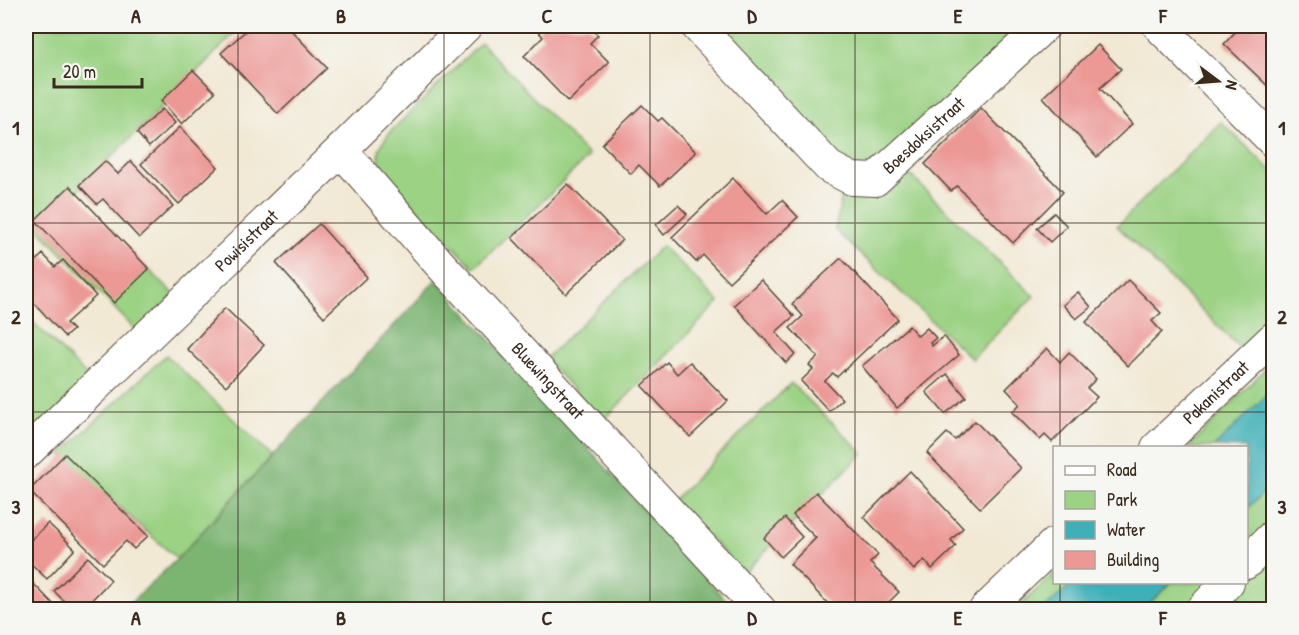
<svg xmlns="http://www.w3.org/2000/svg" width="1299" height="635" viewBox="0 0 1299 635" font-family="'Patrick Hand',sans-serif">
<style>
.green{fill:#9bd284;stroke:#6b7e51;stroke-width:1.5}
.forest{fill:#7cb472;stroke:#5c6f48;stroke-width:1.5}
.water{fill:#3fb0b8;stroke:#3d6d6b;stroke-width:1.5}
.building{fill:#ec9895}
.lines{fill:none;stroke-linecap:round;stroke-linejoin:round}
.minor-casing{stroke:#564739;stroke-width:34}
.minor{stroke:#fff;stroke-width:32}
.grid{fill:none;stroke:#3b2a1e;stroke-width:1.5;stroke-opacity:0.55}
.labels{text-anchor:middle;stroke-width:4.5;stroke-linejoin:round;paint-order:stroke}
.street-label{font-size:18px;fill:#3b2a1e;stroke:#f6f6f2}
.neatline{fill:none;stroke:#3b2a1e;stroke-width:2}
.grid-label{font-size:20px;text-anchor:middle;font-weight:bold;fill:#3b2a1e}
</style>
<rect width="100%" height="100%" fill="#f6f6f2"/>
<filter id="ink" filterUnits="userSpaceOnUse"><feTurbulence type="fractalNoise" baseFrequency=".0167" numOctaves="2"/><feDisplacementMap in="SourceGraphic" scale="12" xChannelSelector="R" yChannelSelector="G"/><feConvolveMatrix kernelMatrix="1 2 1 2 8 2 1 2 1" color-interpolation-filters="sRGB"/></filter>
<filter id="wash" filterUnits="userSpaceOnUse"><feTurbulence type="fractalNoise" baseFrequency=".008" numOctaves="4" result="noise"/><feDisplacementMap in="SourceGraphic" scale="24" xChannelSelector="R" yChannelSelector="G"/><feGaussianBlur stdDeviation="1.35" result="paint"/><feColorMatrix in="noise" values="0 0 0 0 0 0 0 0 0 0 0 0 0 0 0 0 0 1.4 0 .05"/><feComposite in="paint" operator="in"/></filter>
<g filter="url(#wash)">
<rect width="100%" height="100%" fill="#f2e9d5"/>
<g class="green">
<polygon points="26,26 242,26 73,196 181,301 144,339 26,216"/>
<polygon points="702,26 1029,26 875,170 854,171"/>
<path d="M481,43L589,156L474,268L386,176C375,154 376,149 392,130Z"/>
<polygon points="1221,122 1273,172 1273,332 1249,357 1117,226"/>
<polygon points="908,173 1034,296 972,359 835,230 842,194 864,195 885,192"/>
<polygon points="662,246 719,302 603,421 545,359"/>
<polygon points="26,315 89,378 26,442"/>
<polygon points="166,355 272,456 177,559 61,454"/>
<polygon points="1273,361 1273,389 1214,447 1188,448"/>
<polygon points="791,383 863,453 744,573 673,501"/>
<polygon points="1273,483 1273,519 1247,547 1247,509"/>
<polygon points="1273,555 1273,609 1222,609"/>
<polygon points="1054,573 1054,582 1074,583 1044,609 1016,610"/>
<polygon points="1171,583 1212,583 1186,609 1143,610"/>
</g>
<polygon class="forest" points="436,280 734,609 123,610 177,559"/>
<g class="water">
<polygon points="1273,389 1273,483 1247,509 1246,448 1214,447"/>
<polygon points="1074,582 1171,582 1171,583 1143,609 1044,609"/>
</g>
<g id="blocks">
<g class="building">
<polygon points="251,26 287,26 327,68 278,114 221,53"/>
<polygon points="543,26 588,26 598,35 590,43 609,62 568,102 524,56 543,37 538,31"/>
<polygon points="1241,26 1274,26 1274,92 1224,44"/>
<polygon points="1098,45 1121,69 1100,88 1132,124 1097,157 1043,97"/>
<polygon points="193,70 215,92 182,124 161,101"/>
<polygon points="642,105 658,121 662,118 696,152 660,186 639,165 631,174 602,144"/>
<polygon points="981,108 1063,192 1013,243 957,186 951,191 925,164"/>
<polygon points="162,109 175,123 149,147 137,133"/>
<polygon points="180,127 218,167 179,204 141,164"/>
<polygon points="105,161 118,174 131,161 173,206 139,238 103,199 97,204 79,185"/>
<polygon points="733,178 767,214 782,200 798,217 729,282 703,255 696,262 672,237"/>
<polygon points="568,184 622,240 566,294 512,238"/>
<polygon points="70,186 149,269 114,303 35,220"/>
<polygon points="678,205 687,214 664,235 656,225"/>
<polygon points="1054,213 1067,226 1050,242 1037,228"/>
<polygon points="319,224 367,277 324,317 276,263"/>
<polygon points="43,254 55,267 63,260 96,296 66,323 73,330 65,337 26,294 26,271"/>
<polygon points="841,258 898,319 837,377 833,373 825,381 842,399 829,411 801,381 813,369 809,365 818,357 790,328 803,316 792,304"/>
<polygon points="761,280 794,316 776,332 795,354 786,363 734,305"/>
<polygon points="1128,280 1161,313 1152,321 1162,332 1128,366 1086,322"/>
<polygon points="1078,292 1091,307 1076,319 1063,305"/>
<polygon points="225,308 264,345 226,386 187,349"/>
<polygon points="909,326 918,336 927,328 936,338 930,343 932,346 944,336 959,355 897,408 862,366"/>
<polygon points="1047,348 1060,362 1069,352 1096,379 1087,388 1097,397 1052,442 1045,435 1040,440 1012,412 1020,404 1006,389"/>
<polygon points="667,362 677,374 690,362 728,401 690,437 642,386"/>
<polygon points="947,374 966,397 945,414 926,392"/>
<polygon points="975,421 1021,468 980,508 927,453 947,433 955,440"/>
<polygon points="65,454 148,536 134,549 126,541 103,564 29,491"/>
<polygon points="910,471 963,528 951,540 956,546 932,569 924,560 914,570 864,517"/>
<polygon points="816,492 878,555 870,563 899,592 881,610 834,610 790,564 816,538 793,515"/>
<polygon points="785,518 802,537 781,557 764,538"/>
<polygon points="48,523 75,549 47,579 26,559 26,533 32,539"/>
<polygon points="88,557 111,580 82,610 73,610 54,591"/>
<polygon points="26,576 59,610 26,610"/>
</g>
</g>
</g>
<g filter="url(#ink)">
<use href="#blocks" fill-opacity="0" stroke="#564739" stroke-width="1.5"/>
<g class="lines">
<defs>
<g id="minor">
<path id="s1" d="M697,26L829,167L852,179L875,180L1044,26"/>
<polyline points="1159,26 1274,142"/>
<path id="s2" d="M341,150L438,262L760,610"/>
<path id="s3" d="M1157,448L1274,338"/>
<path id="s4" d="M26,453L341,150L466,26"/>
<polyline points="1246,563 1274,535"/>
<polyline points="985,610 1054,544"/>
<polyline points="1202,610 1228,582"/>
</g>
</defs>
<use href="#minor" class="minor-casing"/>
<use href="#minor" class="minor"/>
</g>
</g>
<path class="grid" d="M238,26V610M444,26V610M650,26V610M855,26V610M1060,26V448M26,223H1274M26,412H1274M1060,582V610"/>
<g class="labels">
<g class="street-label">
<text dy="6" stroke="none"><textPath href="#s1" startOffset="308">Boesdoksistraat</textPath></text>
<text dy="6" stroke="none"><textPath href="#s4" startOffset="306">Powisistraat</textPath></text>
<text dy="6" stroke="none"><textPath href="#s2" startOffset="310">Bluewingstraat</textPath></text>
<text dy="6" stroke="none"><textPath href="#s3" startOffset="81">Pakanistraat</textPath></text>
</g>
</g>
<rect width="1299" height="635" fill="none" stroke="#f6f6f2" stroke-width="66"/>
<rect x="1053" y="446" width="195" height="138" fill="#f6f6f2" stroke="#aba49d" stroke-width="1.5"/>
<rect x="1065" y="466" width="30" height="9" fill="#ffffff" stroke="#aba49d" stroke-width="1.5"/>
<text x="1107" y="476" font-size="18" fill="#3b2a1e">Road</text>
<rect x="1065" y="491" width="30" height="18" fill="#9bd284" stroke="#aba49d" stroke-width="1.5"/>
<text x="1107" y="506" font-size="18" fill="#3b2a1e">Park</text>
<rect x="1065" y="521" width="30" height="18" fill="#3fb0b8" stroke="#aba49d" stroke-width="1.5"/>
<text x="1107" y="536" font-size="18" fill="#3b2a1e">Water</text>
<rect x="1065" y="551" width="30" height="18" fill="#ec9895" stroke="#aba49d" stroke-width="1.5"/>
<text x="1107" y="566" font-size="18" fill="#3b2a1e">Building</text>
<g transform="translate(1218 81) rotate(106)" stroke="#f6f6f2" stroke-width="4.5" paint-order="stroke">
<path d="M0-4.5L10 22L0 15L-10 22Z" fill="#3b2a1e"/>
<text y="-9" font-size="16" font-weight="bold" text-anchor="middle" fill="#3b2a1e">N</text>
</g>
<path d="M54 78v9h88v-9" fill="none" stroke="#3b2a1e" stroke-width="3"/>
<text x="63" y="78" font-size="18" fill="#3b2a1e" stroke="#f6f6f2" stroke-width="4.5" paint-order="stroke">20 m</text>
<rect x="33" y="33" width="1233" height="569" class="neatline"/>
<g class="grid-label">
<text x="136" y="23">A</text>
<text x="341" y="23">B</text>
<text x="547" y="23">C</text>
<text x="752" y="23">D</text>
<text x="958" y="23">E</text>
<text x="1163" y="23">F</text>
<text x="16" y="135">1</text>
<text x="1282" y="135">1</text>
<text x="16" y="324">2</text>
<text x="1282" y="324">2</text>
<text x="16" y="514">3</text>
<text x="1282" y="514">3</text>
<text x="136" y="625">A</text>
<text x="341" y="625">B</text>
<text x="547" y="625">C</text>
<text x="752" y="625">D</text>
<text x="958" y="625">E</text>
<text x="1163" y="625">F</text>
</g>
</svg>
